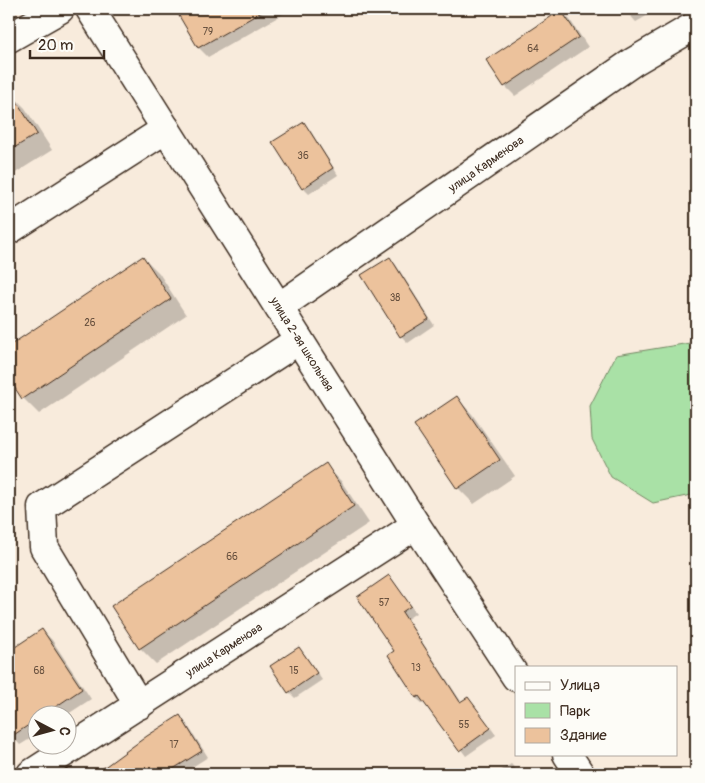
<svg xmlns="http://www.w3.org/2000/svg" width="705" height="783" viewBox="0 0 705 783" font-family="Pangolin,sans-serif">
<style>
.green{fill:#a9e1a6;stroke:#728662}
.shadow{fill:#0003}
.building{fill:#ecc29c;stroke:#3b2a1e}
.lines{fill:none;stroke-linecap:round;stroke-linejoin:round}
.minor-casing{stroke:#3b2a1e;stroke-width:31}
.minor{stroke:#fdfcf7;stroke-width:28}
.labels{text-anchor:middle;stroke-width:4.5;stroke-linejoin:round;paint-order:stroke}
.number-label{font-size:10px;fill:#67503e}
.street-label{font-size:12px;fill:#3b2a1e;stroke:#fdfcf7}
</style>
<rect width="100%" height="100%" fill="#f8ebdc"/>
<filter id="ink" filterUnits="userSpaceOnUse"><feTurbulence type="fractalNoise" baseFrequency=".02" numOctaves="2"/><feDisplacementMap in="SourceGraphic" scale="10" xChannelSelector="R" yChannelSelector="G"/><feConvolveMatrix kernelMatrix="1 2 1 2 8 2 1 2 1" color-interpolation-filters="sRGB"/></filter>
<g filter="url(#ink)">
<polygon class="green" points="696,342 696,494 653,503 611,477 592,439 590,406 616,355"/>
<g class="shadow">
<polygon points="189,9 292,9 208,57 199,48 180,14"/>
<polygon points="624,9 659,9 636,22"/>
<polygon points="561,11 570,20 588,47 515,96 505,86 488,60"/>
<polygon points="9,92 25,108 52,150 9,177"/>
<polygon points="304,123 310,130 338,175 309,194 303,188"/>
<polygon points="143,257 159,273 186,315 39,414 23,398 9,377 9,347"/>
<polygon points="389,258 396,265 434,325 408,343 401,336 363,275"/>
<polygon points="457,398 472,414 515,476 474,504 458,488"/>
<polygon points="325,465 341,481 369,523 156,664 140,648"/>
<polygon points="388,576 416,613 407,619 462,703 468,698 496,735 466,756 425,702 423,704 416,698 396,651"/>
<polygon points="42,630 52,640 91,699 65,716 38,716 38,734 20,745 9,733 9,653"/>
<polygon points="299,649 305,655 322,680 295,698 289,692"/>
<polygon points="180,717 186,723 208,757 181,774 171,774 167,770 161,774 97,774 148,737"/>
<polygon points="511,764 520,774 496,774"/>
</g>
<g class="building">
<polygon points="175,9 267,9 198,48"/>
<polygon points="561,10 579,37 504,87 486,60"/>
<polygon points="9,89 37,134 9,151"/>
<polygon points="304,122 333,168 302,189 272,142"/>
<polygon points="143,256 171,299 22,399 9,379 9,346"/>
<polygon points="390,257 429,319 400,337 361,275"/>
<polygon points="457,396 500,460 457,489 414,425"/>
<polygon points="326,463 354,506 139,649 111,606"/>
<polygon points="389,575 411,606 402,612 460,702 468,697 491,728 459,751 419,696 416,698 388,655 394,651 357,597"/>
<polygon points="42,629 82,689 42,716 38,716 38,719 9,738 9,651"/>
<polygon points="299,647 317,673 288,693 270,666"/>
<polygon points="180,715 202,751 165,774 95,774 147,736"/>
</g>
<g class="lines">
<defs>
<g id="minor">
<polyline points="90,9 416,525 516,677"/>
<polyline points="9,38 60,9"/>
<polyline points="9,230 166,129"/>
<polyline points="279,307 633,62 696,25"/>
<polyline points="139,705 44,547 42,507 299,340"/>
<polyline points="567,754 580,774"/>
<polyline points="31,774 416,525"/>
</g>
</defs>
<use href="#minor" class="minor-casing"/>
<use href="#minor" class="minor"/>
</g>
</g>
<g class="labels">
<g class="number-label">
<text x="208" y="35">79</text>
<text x="533" y="52">64</text>
<text x="303" y="159">36</text>
<text x="395" y="301">38</text>
<text x="90" y="326">26</text>
<text x="232" y="560">66</text>
<text x="384" y="606">57</text>
<text x="416" y="671">13</text>
<text x="39" y="674">68</text>
<text x="294" y="674">15</text>
<text x="464" y="728">55</text>
<text x="174" y="748">17</text>
</g>
<g class="street-label">
<text transform="translate(486 164) rotate(-35)" y="4">улица Карменова</text>
<text transform="translate(302 344) rotate(58)" y="4">улица 2-ая школьная</text>
<text transform="translate(224 650) rotate(-33)" y="4">улица Карменова</text>
</g>
</g>
<rect width="705" height="783" fill="none" stroke="#fdfcf7" stroke-width="30"/>
<rect x="15" y="15" width="675" height="753" fill="none" stroke="#3b2a1e" stroke-width="2" filter="url(#ink)"/>
<rect x="515" y="666" width="162" height="90" fill="#fdfcf7" stroke="#afa8a0"/>
<rect x="525" y="682" width="25" height="8" fill="#fdfcf7" stroke="#afa8a0"/>
<text x="560" y="690" font-size="15" fill="#3b2a1e">Улица</text>
<rect x="525" y="703" width="25" height="15" fill="#a9e1a6" stroke="#afa8a0"/>
<text x="560" y="716" font-size="15" fill="#3b2a1e">Парк</text>
<rect x="525" y="728" width="25" height="15" fill="#ecc29c" stroke="#afa8a0"/>
<text x="560" y="740" font-size="15" fill="#3b2a1e">Здание</text>
<g transform="translate(52 730) rotate(96)"><circle r="24" fill="#fdfcf7" stroke="#afa8a0"/>
<path d="M0-4L9 19L0 12L-9 19Z" fill="#3b2a1e"/>
<text y="-8" font-size="14" font-weight="bold" text-anchor="middle" fill="#3b2a1e">С</text>
</g>
<path d="M30 50v8h74v-8" fill="none" stroke="#3b2a1e" stroke-width="2.5"/>
<text x="38" y="50" font-size="15" fill="#3b2a1e" stroke="#fdfcf7" stroke-width="4" paint-order="stroke">20 m</text>
</svg>
